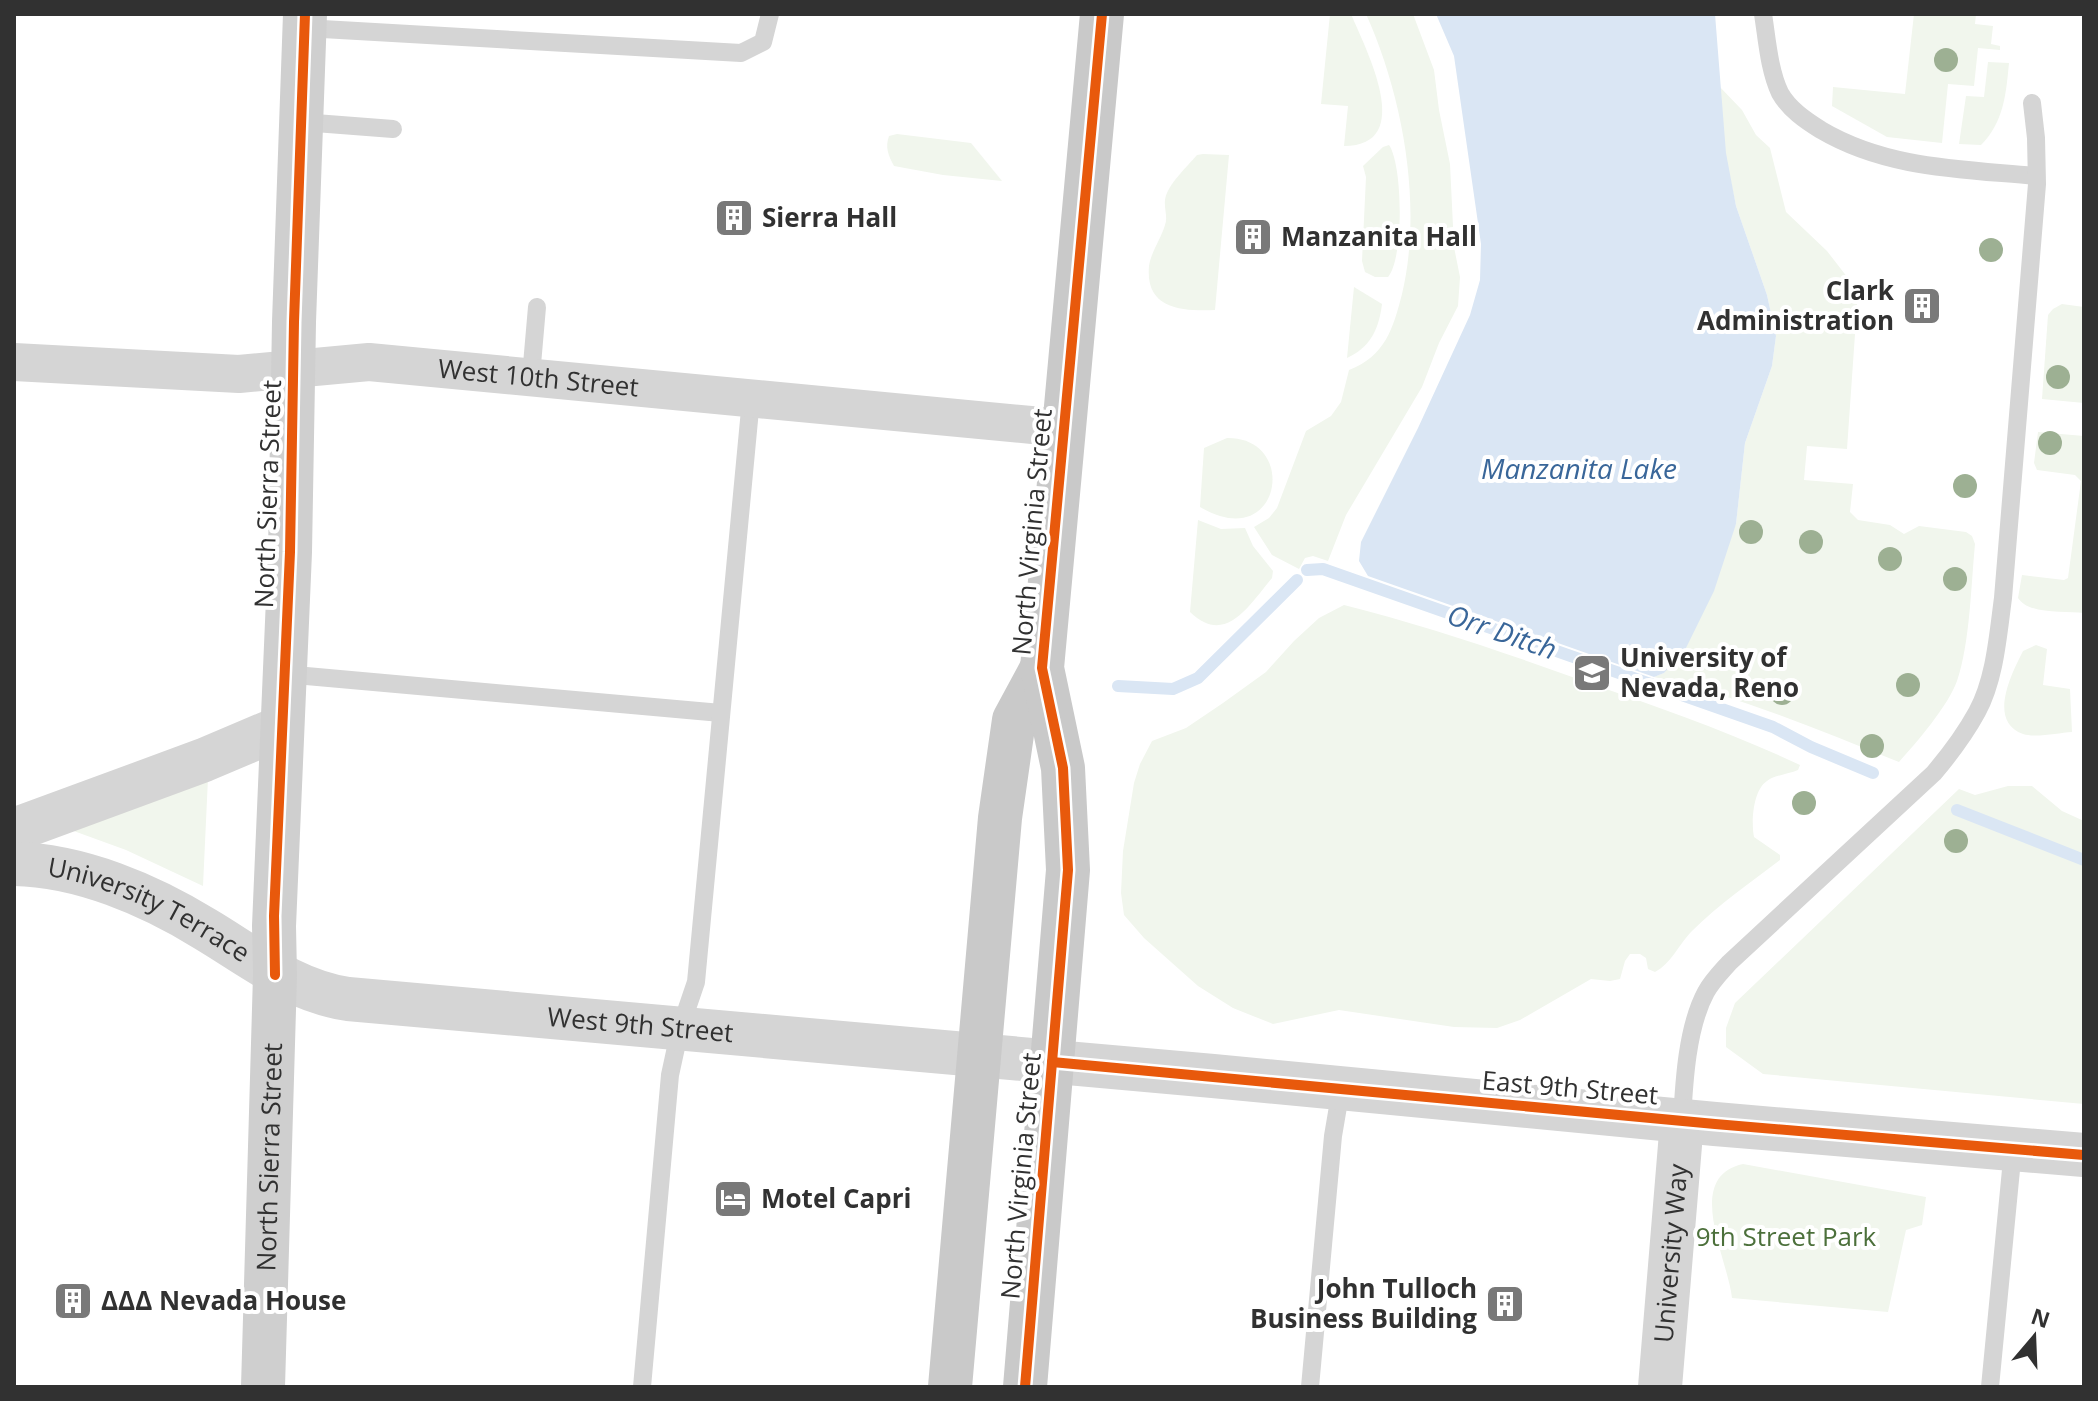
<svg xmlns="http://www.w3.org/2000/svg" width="2098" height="1401" viewBox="0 0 2098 1401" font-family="'Open Sans',sans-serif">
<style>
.green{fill:#f1f6ed}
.water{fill:#dae6f4}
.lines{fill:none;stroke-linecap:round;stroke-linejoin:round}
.stream{stroke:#dae6f4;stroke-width:12}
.service{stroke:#d5d5d5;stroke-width:18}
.minor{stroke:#d5d5d5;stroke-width:38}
.tertiary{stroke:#d5d5d5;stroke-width:44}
.secondary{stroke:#cfcfcf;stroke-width:44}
.primary{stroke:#c9c9c9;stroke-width:44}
.cycleway-casing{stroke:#fff;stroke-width:15}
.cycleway{stroke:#e8590c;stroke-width:10}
.tree{fill:#9db093}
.labels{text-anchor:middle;stroke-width:8;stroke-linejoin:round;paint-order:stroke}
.poi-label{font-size:26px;font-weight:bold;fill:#313131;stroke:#fff;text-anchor:start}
.street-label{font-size:26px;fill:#313131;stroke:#fff}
.park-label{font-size:26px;fill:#4c703b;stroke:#fff}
.water-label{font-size:28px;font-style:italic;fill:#396699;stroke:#fff}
</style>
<rect width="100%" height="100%" fill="#fff"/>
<g class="green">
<path d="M1330,14H1351C1366,50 1417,146 1344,146L1348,106L1321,104Z"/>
<path d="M1366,14H1413L1434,70L1439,110L1450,164L1454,247L1460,277L1458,306L1439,343L1422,387L1346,515L1328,561L1313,556L1305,558L1299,569L1272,555L1254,527L1269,518L1277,508L1306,431L1331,416L1341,402L1349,370C1385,356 1393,329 1402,294C1423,206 1403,96 1366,14Z"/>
<polygon points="1914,14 1976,14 1975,24 1993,26 1991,44 2000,46 2000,50 1978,48 1974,86 1948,84 1942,143 1887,137 1832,106 1833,87 1905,94"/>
<path d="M1988,62L2009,63C2006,94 2004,122 1981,145L1959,144L1966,96L1984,97Z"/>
<path d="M1719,86L1742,110L1756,135L1770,148L1786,212L1827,251L1858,291L1847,449L1807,446L1804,480L1853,484L1850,512L1858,520L1890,525L1904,534L1919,526L1966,532L1972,536L1975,544C1971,585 1970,643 1957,681C1948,706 1917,742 1899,762C1819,730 1739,696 1654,677L1664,673L1736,524L1745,443L1772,366L1776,336L1767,295L1736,206L1725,153Z"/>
<path d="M897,134L971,143L1002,181L943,175L894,166C888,155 885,147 889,136Z"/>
<path d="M1389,145C1403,165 1404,259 1388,277H1375L1365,272L1362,261L1366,177L1363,166L1383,147Z"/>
<path d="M1203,154L1229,155L1215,310C1183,311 1145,310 1149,266C1151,252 1161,239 1165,225C1168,217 1164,209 1165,200C1167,185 1187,167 1197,155Z"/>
<path d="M1354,287L1382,304C1379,328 1371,347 1347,358Z"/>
<polygon points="2062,304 2084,307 2084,403 2042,399 2048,315 2053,309"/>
<path d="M2038,432L2084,436V613C2065,611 2029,615 2018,598L2022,575L2064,580L2068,578L2081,481L2075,475L2037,470L2034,463Z"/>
<path d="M1227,438C1300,437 1281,555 1200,507L1204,448Z"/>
<path d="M1198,520L1221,529L1245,528L1253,546L1273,571L1272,578C1250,604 1226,647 1190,612Z"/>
<path d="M1344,605C1427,626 1509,654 1589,683C1661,708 1732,733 1800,765L1798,770C1789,774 1775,775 1767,781C1753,790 1751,822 1754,837L1780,855V860C1750,883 1719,904 1692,931C1679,944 1671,964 1655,972L1648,969L1646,958L1640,954H1630L1625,961L1620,979L1610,981L1591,979L1520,1020L1497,1028L1454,1027L1339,1010L1273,1024L1233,1008L1198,986L1144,938L1124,915L1121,893L1123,851L1134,783L1140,764L1152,741L1186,728L1223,703L1266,672L1294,641L1319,618Z"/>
<path d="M2036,645L2047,649L2043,685L2070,689L2072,732C2058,733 2036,738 2023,734C1987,721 2012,673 2023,651Z"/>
<polygon points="208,778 203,886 126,850 71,830"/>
<polygon points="2008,786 2032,786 2062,811 2084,821 2084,1104 1763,1074 1726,1047 1726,1028 1735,1003 1959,789 1975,795"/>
<path d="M1743,1164L1926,1197L1922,1225L1906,1230L1888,1312L1732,1298C1728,1259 1683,1177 1743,1164Z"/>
</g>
<polygon class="water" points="1436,14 1715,14 1726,153 1736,206 1767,295 1776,336 1772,366 1745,443 1736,524 1714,591 1685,650 1664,673 1654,677 1368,576 1359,561 1361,542 1418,428 1470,315 1480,280 1481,244 1454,56"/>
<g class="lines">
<g class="stream">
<polyline points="1307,570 1323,569 1773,727 1811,747 1873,773"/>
<polyline points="1118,686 1173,689 1198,678 1297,580"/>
<polyline points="1957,810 2084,860"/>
</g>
<g class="service">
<path d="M1763,14C1767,39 1769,70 1780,93C1789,109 1805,120 1821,130C1887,169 1962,169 2036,176"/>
<polyline points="305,28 741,53 763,42 770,14"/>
<polyline points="302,122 393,129"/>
<polyline points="531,376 537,307"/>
<polyline points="284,674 721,713"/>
<path d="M1682,1121C1684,1082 1687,1027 1706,992C1712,981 1721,972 1729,963L1934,773C1950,754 1965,734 1977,712C1995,679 1998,635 2003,598L2037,184L2036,138L2032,103"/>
<polyline points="642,1387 670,1075 680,1029 696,982 751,399"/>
<polyline points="1310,1387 1333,1136 1341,1089"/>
<polyline points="1990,1387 2013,1149"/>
</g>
<path class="minor" id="s1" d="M14,362L239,374L369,362L1063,428"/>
<g class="tertiary">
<polyline points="14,830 204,760 282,727"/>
<path id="s2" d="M14,864C80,865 150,895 205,929C252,957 293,991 348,999L1213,1076L1715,1124L2084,1155"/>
<path id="s3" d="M1660,1387L1682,1121"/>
</g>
<path class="secondary" id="s4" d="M263,1387L275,975L274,926L290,552L294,322L305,14"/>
<g class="primary">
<polyline points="950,1387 1000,818 1014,720 1042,668"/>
<polyline points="1025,1387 1068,870 1063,768 1042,668 1102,14"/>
</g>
<defs>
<g id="cycleway">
<polyline points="275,975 274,916 290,552 294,322 305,14"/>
<polyline points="1052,1062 1715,1124 2084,1155"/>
<polyline points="1025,1387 1068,870 1063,768 1042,668 1102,14"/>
</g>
</defs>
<use href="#cycleway" class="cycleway-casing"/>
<use href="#cycleway" class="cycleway"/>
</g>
<g class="tree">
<circle cx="1946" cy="60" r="12"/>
<circle cx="1991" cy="250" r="12"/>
<circle cx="2058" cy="377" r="12"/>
<circle cx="2050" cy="443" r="12"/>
<circle cx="1965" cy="486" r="12"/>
<circle cx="1751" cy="532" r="12"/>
<circle cx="1811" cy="542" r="12"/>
<circle cx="1890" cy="559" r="12"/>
<circle cx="1955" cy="579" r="12"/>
<circle cx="1908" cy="685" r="12"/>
<circle cx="1782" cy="693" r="12"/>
<circle cx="1872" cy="746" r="12"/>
<circle cx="1804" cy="803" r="12"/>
<circle cx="1956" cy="841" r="12"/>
</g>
<defs>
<symbol id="building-square" viewBox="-11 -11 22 22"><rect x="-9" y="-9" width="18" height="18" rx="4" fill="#797979" stroke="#fff"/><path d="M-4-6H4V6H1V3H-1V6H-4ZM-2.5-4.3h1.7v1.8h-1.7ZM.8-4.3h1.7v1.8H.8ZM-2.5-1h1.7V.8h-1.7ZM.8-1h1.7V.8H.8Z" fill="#fff"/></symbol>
<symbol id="university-square" viewBox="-11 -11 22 22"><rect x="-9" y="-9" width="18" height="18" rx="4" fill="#797979" stroke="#fff"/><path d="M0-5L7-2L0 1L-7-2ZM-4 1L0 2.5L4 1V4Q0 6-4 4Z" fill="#fff"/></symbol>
<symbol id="hotel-square" viewBox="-11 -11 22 22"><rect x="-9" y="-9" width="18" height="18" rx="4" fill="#797979" stroke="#fff"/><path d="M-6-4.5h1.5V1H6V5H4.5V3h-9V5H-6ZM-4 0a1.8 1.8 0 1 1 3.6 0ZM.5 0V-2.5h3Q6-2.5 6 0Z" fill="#fff"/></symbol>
</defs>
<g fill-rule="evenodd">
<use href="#building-square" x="712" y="196" width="44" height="44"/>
<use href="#building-square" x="1231" y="215" width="44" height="44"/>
<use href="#building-square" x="1900" y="284" width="44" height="44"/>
<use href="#university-square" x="1570" y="651" width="44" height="44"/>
<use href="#hotel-square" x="711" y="1177" width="44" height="44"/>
<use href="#building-square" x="51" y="1279" width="44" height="44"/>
<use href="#building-square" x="1483" y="1282" width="44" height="44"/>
</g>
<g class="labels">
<g class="poi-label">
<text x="762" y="227">Sierra Hall</text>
<text x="1281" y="246">Manzanita Hall</text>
<text x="1894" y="300" text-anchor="end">Clark<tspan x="1894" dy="30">Administration</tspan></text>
<text x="1620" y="667">University of<tspan x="1620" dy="30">Nevada, Reno</tspan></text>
<text x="761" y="1208">Motel Capri</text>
<text x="1477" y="1298" text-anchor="end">John Tulloch<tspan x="1477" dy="30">Business Building</tspan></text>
<text x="101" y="1310">ΔΔΔ Nevada House</text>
</g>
<g class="street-label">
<text dy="9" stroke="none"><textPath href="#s1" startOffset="526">West 10th Street</textPath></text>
<text transform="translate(268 494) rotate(-88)" y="9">North Sierra Street</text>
<text transform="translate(1032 532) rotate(-85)" y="9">North Virginia Street</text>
<text dy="9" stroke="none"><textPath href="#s2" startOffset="144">University Terrace</textPath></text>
<text dy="9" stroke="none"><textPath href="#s2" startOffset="658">West 9th Street</textPath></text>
<text transform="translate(1570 1088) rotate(5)" y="9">East 9th Street</text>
<text dy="9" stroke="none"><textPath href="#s4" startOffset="230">North Sierra Street</textPath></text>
<text transform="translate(1021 1176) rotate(-85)" y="9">North Virginia Street</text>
<text dy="9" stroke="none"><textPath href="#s3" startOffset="134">University Way</textPath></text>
</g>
<g class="park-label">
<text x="1786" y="1246">9th Street Park</text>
</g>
<g class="water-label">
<text x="1579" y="479">Manzanita Lake</text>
<text transform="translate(1502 632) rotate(19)" y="10">Orr Ditch</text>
</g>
</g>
<rect width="2098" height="1401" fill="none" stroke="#313131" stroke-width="32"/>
<g transform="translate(2034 1337) rotate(19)" stroke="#ffffff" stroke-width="6" paint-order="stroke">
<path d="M0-6L14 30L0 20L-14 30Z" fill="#313131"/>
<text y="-12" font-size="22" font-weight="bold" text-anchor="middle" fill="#313131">N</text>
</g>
</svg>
